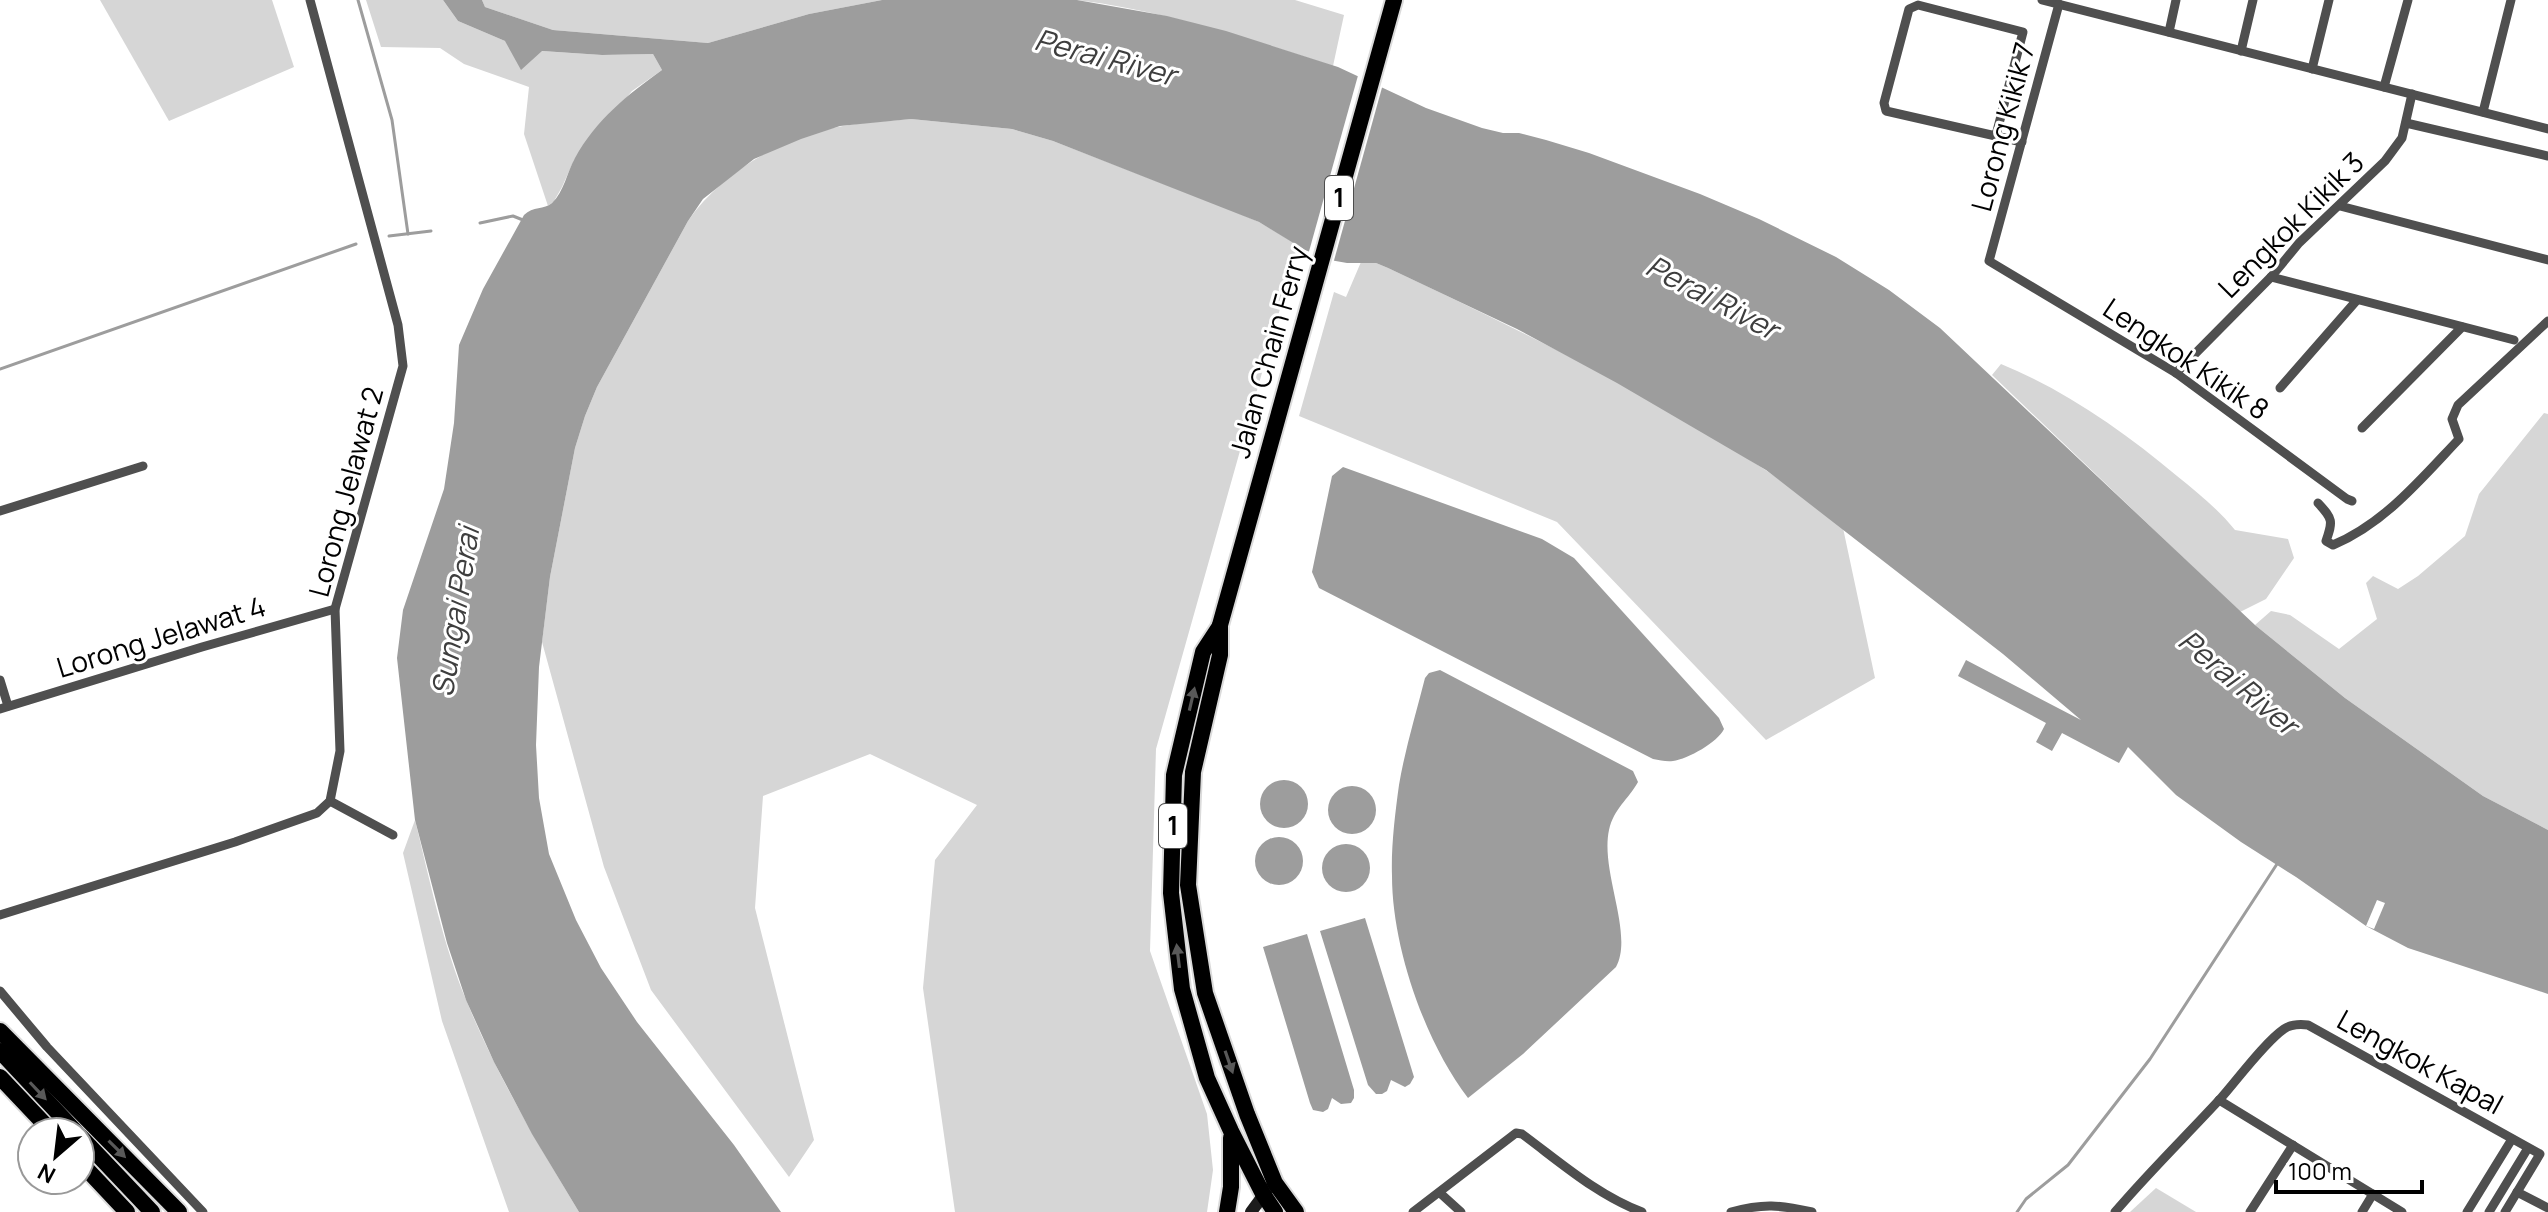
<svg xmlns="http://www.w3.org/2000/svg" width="2548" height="1212" viewBox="0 0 2548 1212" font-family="Manrope,sans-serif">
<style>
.green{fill:#d6d6d6}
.water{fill:#9d9d9d}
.pier{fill:#fff}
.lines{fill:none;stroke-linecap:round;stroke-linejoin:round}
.stream{stroke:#9d9d9d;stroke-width:3}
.highway-casing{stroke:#dbdbdb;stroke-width:20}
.street{stroke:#4f4f4f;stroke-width:9}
.secondary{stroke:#1c1c1c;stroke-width:12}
.highway{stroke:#000;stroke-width:16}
.oneway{fill:#595959}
.labels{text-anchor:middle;stroke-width:6;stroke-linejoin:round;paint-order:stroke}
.shield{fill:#fff;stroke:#4c4c4c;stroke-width:2}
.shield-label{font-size:26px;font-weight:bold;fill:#000}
.street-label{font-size:28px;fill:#000;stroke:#fff}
.water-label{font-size:30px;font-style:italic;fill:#3e3e3e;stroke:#fff}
</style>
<rect width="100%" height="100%" fill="#fff"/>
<g class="green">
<polygon points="100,0 272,0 294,67 169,121"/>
<polygon points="366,0 443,0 458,21 505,41 541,51 602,55 653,54 662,70 632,91 574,160 562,187 554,201 548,206 524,134 529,87 464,64 440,48 381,47"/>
<polygon points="482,0 882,0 809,14 708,43 553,30 485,7"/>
<path d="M1077,0H1295L1344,15L1333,66C1249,39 1166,11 1077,0Z"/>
<path d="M911,119L1012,129L1053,141L1231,210L1259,222L1298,245L1156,749L1150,951L1207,1114L1213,1170L1207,1212H955L923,988L935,860L977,805L870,754L763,796L755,908L814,1140L789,1177L651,990L604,867L542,642L550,577L575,448L585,416L597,387L688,221C722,172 784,136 843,126C865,122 888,121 911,119Z"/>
<path d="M1361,262L1376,263L1388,268C1516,328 1645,391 1764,469C1791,487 1817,508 1843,528L1875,678L1766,740L1557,522L1299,416L1334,292L1346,297Z"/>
<path d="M2001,364C2066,391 2123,431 2177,476C2198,493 2218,509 2235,530L2288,539L2294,558L2266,599L2240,612L1992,375Z"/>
<polygon points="2544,413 2548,414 2548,830 2483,796 2345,698 2255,625 2271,611 2290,615 2339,649 2377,619 2366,583 2373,576 2398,589 2418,576 2465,536 2479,494"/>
<path d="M415,820C430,881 443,945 467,1002C497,1076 538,1144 579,1212H509L442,1021L403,853Z"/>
<polygon points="2156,1188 2196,1212 2130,1212"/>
</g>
<g class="water">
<path d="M443,0H482L485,7L553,30L708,43L809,14L882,0H1077L1167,16L1226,31L1338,67L1426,108L1482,128L1503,133H1519L1546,140L1589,153L1700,194L1759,219L1836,257L1889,290L1940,328L2255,625L2345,698L2483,796L2548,830V994L2408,948L2366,926L2296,877L2241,842L2176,795L2128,747L2119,763L2062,733L2052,751L2036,742L2046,723L1958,676L1966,660L2081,720L2003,654L1766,470L1617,383L1517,329L1388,268L1376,263H1347L1330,260L1305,250L1259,222L1053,141L1012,129L911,119L840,126L801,139L754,159L703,199L688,221L597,387L585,416L575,448L550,577L539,667L536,745L539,798L549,854L576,920L601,968L637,1022L734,1145L781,1212H579L532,1134L494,1062L466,1000L447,943L415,820L397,658L403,610L444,489L454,423L459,345L483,289L524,215C533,206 544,210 552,203C564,192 567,172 575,158C596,120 627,95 662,70L653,54L602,55L542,51L521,70L505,41L458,21Z"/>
<path d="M1343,467L1542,539L1574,558L1719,718L1724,729C1718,742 1688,759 1673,761C1666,762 1660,760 1653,759L1319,588L1312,572L1332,476Z"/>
<path d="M1440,670L1633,771L1638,782C1628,800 1614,808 1609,830C1600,871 1634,934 1616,967L1523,1054L1468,1098C1425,1042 1392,947 1392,876C1391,847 1395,814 1399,785C1405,749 1416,714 1425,678L1429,673Z"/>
<circle cx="1284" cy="804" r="24"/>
<circle cx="1352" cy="810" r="24"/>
<circle cx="1279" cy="861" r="24"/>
<circle cx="1346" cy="868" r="24"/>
<polygon points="1365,918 1414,1077 1410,1084 1405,1087 1391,1080 1387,1091 1382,1094 1376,1094 1368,1085 1320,931"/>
<polygon points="1307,934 1354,1090 1354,1098 1351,1103 1341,1104 1332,1098 1328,1109 1323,1112 1313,1110 1310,1103 1263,947"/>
</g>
<g class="pier">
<polygon points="1359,72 1383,84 1333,264 1308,255"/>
<polygon points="2377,900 2385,903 2374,929 2366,926"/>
</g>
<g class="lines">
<g class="stream">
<polyline points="358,0 392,120 408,234"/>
<polyline points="480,223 513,216 523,220"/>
<polyline points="389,236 431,231"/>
<polyline points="0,369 356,244"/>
<polyline points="2017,1212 2026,1199 2068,1165 2150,1059 2277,864"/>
</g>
<defs>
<g id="highway">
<polyline points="1220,626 1203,652 1174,775 1171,893 1182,989 1207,1078 1231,1131 1263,1194 1275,1212"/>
<polyline points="0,1031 179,1212"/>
<polyline points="0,1051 76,1132"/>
<polyline points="0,1077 52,1132"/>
<polyline points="80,1136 152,1212"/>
<polyline points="80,1162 127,1212"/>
<polyline points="1227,1212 1231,1187 1231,1138"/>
<polyline points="1296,1212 1275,1183 1247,1114 1205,993 1188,885 1193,772 1220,655 1220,625 1394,0"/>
</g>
</defs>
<use href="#highway" class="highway-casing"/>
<g class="street">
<polyline points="2042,0 2548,129"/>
<polyline points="2059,4 1989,261 2176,373 2347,499 2352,501"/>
<polyline points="2169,32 2176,0"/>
<polyline points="2241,51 2253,0"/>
<polyline points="2312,69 2329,0"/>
<polyline points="2384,87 2408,0"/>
<polyline points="2483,112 2511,0"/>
<polyline points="2406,123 2548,156"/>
<polyline points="1996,135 2023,32 1918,5 1909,9 1884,103 1886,111 2022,142"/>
<polyline points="2340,206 2548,260"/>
<polyline points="2271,277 2514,340"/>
<polyline points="2176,373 2271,277 2299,243 2385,161 2402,138 2412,94"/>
<polyline points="2280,388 2357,300"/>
<polyline points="2362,428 2462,327"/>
<path d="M2318,503C2333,519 2333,521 2326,541L2333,545C2385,523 2421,479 2459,439L2452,419L2458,405L2548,321"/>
<polyline points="0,511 143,466"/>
<polyline points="0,680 8,706"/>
<polyline points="0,709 202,647 335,609"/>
<polyline points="330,801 393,835"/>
<polyline points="0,915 235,842 317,813 330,801 340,751 335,609 403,366 398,325 310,0"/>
<polyline points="0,991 47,1047 203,1212"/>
<polyline points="2219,1100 2402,1212"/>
<polyline points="2517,1192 2548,1208"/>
<polyline points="1440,1193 1461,1212"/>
<path d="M1413,1212L1516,1133L1522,1134C1560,1162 1597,1195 1642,1212"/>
<path d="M1731,1212C1764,1203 1779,1205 1812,1212"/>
<path d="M2115,1212C2149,1172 2186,1136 2221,1098C2237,1080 2265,1042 2284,1029C2291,1024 2299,1024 2308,1025L2540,1154L2505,1212"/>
<polyline points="2250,1212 2293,1145"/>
<polyline points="2362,1212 2373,1194"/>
<polyline points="2467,1212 2512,1139"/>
<polyline points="2489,1212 2528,1148"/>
</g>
<polyline class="secondary" points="1251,1212 1268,1189"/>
<use href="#highway" class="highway"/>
</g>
<defs><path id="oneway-solid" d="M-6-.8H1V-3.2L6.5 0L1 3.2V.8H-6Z" transform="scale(2)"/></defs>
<g class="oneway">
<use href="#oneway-solid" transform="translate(1192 699) rotate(-77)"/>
<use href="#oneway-solid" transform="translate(1178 956) rotate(-97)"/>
<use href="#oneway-solid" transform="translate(1229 1062) rotate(71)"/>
<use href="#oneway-solid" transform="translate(38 1091) rotate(47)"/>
<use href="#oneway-solid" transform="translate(117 1149) rotate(45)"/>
</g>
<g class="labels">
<g class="shield">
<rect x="1325" y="176" width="28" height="44" rx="6"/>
<rect x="1159" y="804" width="28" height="44" rx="6"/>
</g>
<g class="shield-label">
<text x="1339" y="207">1</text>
<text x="1173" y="835">1</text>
</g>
<g class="street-label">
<text transform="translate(2003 127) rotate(-75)" y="10">Lorong Kikik 7</text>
<text transform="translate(2291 225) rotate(-45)" y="10">Lengkok Kikik 3</text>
<text transform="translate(1269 352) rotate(-74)" y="10">Jalan Chain Ferry</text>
<text transform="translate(2186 359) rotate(34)" y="10">Lengkok Kikik 8</text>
<text transform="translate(346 492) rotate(-75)" y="10">Lorong Jelawat 2</text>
<text transform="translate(161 637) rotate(-17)" y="10">Lorong Jelawat 4</text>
<text transform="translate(2420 1062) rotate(29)" y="10">Lengkok Kapal</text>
</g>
<g class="water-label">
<text transform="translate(1105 58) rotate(15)" y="10">Perai River</text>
<text transform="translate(1712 298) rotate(28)" y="10">Perai River</text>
<text transform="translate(456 612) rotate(-81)" y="10">Sungai Perai</text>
<text transform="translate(2238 683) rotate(40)" y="10">Perai River</text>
</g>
</g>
<g transform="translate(56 1156) rotate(208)"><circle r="38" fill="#ffffff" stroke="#999999" stroke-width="2"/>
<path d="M0-6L14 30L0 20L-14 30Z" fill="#000000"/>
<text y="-12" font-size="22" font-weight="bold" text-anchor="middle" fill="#000000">N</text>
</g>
<path d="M2276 1180v12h146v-12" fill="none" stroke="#000000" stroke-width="4"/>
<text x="2288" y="1180" font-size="24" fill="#000000" stroke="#ffffff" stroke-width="6" paint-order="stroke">100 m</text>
</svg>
